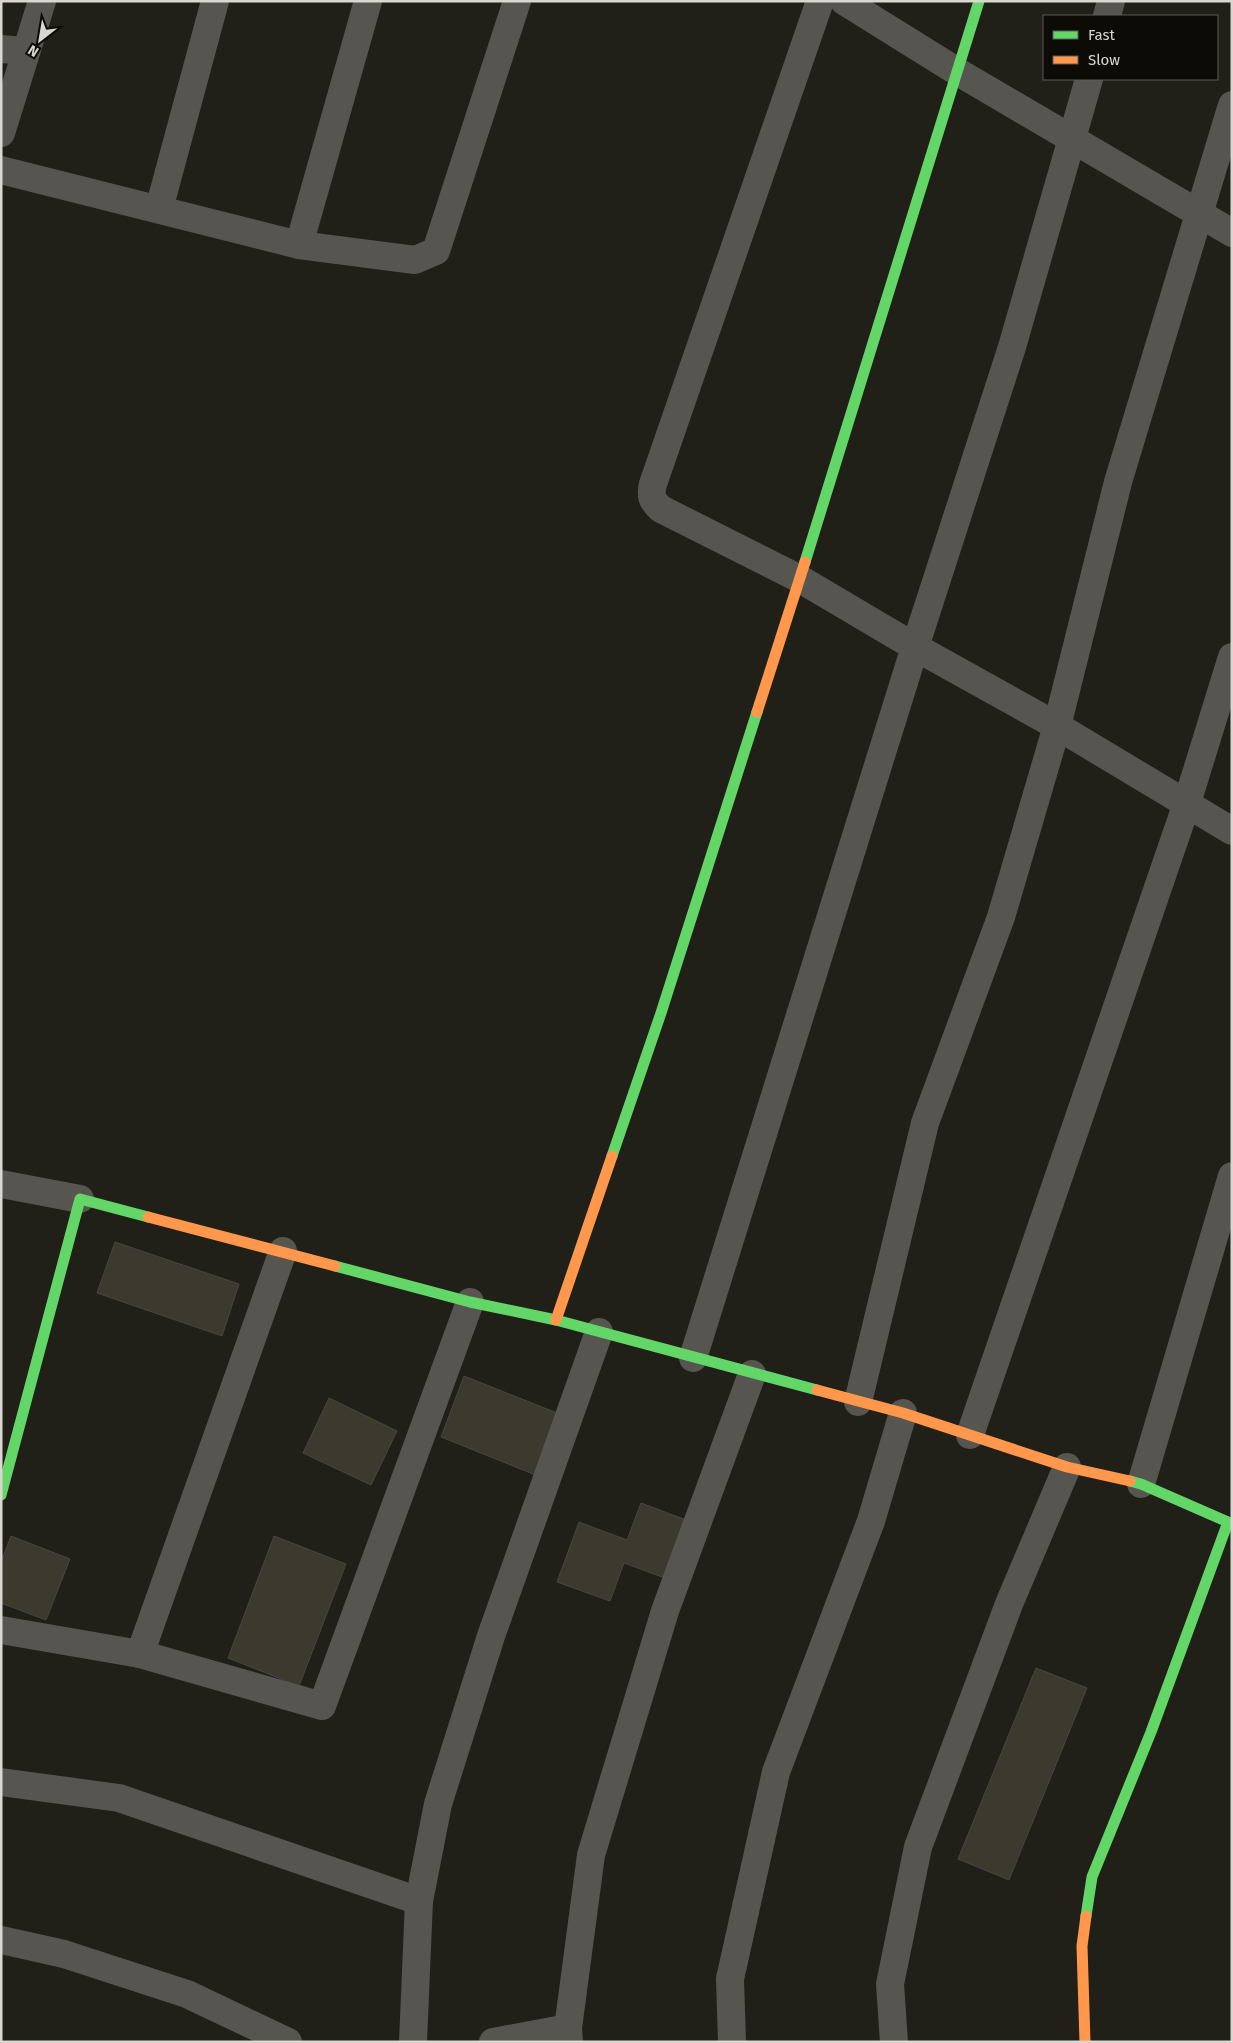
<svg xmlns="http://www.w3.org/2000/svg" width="1233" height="2043" viewBox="0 0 1233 2043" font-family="'Fira Sans',sans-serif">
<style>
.building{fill:#3c3a2e;stroke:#474641}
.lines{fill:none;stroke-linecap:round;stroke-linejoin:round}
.street{stroke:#56554f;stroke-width:28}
.fast{stroke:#63d668;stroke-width:11}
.slow{stroke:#ff974d;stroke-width:11}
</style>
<rect width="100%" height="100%" fill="#201f18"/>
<g class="building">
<polygon points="115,1242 239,1284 222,1336 97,1293"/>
<polygon points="464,1376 567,1417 543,1478 441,1437"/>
<polygon points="329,1398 397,1431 371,1485 303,1453"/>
<polygon points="641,1503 694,1523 673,1581 624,1563 610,1601 557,1582 579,1522 627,1540"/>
<polygon points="11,1536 70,1559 46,1620 1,1603 1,1562"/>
<polygon points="274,1536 346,1564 299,1686 228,1658"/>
<polygon points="1036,1668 1087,1688 1009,1880 958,1859"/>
</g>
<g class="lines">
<g class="street">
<path d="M820,1L653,484C650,496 652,501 661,509L800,579L915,647L1057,726L1232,831"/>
<polyline points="844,1 958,72 1232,233"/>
<polyline points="1107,16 1111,1"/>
<polyline points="1,49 26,51"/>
<polyline points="1,133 42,1"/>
<polyline points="1,170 299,245 415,260 436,251 517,1"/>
<polyline points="159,209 215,1"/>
<polyline points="299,245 368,1"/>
<polyline points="1,1184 80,1199"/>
<polyline points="693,1358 915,647 1012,347 1089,79"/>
<polyline points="858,1402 925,1123 1001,917 1057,726 1118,482 1232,105"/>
<polyline points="970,1435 1186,806 1232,657"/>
<polyline points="1141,1484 1232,1176"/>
<polyline points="1,1630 140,1654 322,1706 470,1302"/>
<polyline points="140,1654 283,1251"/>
<polyline points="1,1782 119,1798 419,1901"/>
<polyline points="1,1940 64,1954 187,1994 288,2042"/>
<polyline points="413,2042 419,1901 438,1804 491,1636 599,1332"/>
<polyline points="493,2042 568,2028"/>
<polyline points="569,2042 568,2028 591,1855 665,1611 752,1374"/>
<polyline points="732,2042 730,1979 776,1772 871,1521 903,1413"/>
<polyline points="894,2042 890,1984 918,1847 1009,1604 1067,1467"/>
</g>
<g class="fast">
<polyline points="805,562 979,1"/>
<polyline points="612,1156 661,1013 757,712"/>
<polyline points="335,1266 470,1302 556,1320 817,1390"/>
<polyline points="1,1495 80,1199 148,1217"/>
<polyline points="1086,1916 1092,1877 1151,1732 1228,1522 1141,1484 1130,1481"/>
</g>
<g class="slow">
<polyline points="757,712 805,562"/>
<polyline points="148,1217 335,1266"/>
<polyline points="556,1320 612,1156"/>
<polyline points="817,1390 903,1413 1067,1467 1130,1481"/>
<polyline points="1085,2042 1082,1946 1086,1916"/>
</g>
</g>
<rect width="1233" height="2043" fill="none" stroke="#d9d7cf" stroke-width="5"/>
<rect x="1043" y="15" width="175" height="65" fill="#0c0b06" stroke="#5e5d56"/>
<rect x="1053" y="31" width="25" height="8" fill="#63d668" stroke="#5e5d56"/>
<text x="1088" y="40" font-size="15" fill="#d9d7cf">Fast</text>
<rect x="1053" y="56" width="25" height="8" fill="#ff974d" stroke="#5e5d56"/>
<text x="1088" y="65" font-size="15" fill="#d9d7cf">Slow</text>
<g transform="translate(40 40) rotate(211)" stroke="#0c0b06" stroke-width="4" paint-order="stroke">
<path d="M0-4L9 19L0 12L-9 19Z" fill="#d9d7cf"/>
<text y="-8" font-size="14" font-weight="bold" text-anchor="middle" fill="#d9d7cf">N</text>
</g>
</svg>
